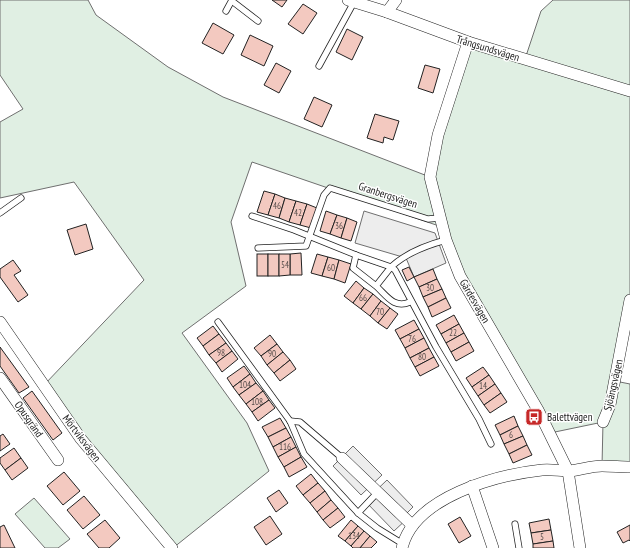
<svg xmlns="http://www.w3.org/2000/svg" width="630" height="548" viewBox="0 0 630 548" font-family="'PT Sans Narrow',sans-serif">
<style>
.green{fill:#e0efe3;stroke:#6f6f6f}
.parking{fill:#ededed;stroke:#6f6f6f}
.building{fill:#f3c9c0;stroke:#222}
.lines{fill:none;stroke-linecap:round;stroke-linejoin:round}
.service-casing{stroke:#222;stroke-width:7}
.minor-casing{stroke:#222;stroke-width:12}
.service{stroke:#fff;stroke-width:5.5}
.minor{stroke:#fff;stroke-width:11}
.labels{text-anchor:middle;stroke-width:3;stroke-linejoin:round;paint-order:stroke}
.number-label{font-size:9px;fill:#564c4a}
.street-label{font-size:11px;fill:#222;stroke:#fff}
.poi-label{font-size:11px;fill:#222;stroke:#fff;text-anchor:start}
</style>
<rect width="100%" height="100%" fill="#fff"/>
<g class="green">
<polygon points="0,0 88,0 96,15 168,67 223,97 430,177 468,42 525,59 541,11 553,0 630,0 630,300 615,381 630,384 630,467 602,466 603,422 550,433 460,276 442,227 252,162 231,222 246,286 182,333 247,423 269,471 173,548 44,385 144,280 74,182 0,198 0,122 23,109 0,75"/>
<polygon points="34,498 70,539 58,548 45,548 15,514"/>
</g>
<g class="parking">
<polygon points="364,211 435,233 446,263 414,277 406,258 355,243"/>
<polygon points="353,446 382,475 361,495 333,466"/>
<polygon points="387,480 413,507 406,514 409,517 394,531 365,501"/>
</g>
<g class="building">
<polygon points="272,0 287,0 282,7"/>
<polygon points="303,4 317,13 303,34 288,24"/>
<polygon points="213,23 234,35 223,54 202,43"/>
<polygon points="347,29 363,37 352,60 336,52"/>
<polygon points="250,35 273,46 264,66 241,55"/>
<polygon points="276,63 291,71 279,93 264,85"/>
<polygon points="425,65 440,69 433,93 418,88"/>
<polygon points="314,97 332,105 322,127 304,119"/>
<polygon points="375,114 399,121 393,140 384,137 383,143 367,138"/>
<polygon points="264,191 275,194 268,215 257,212"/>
<polygon points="275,194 285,198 279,218 268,215"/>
<polygon points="285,198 296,201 289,222 279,218"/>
<polygon points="296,201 307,204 300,225 289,222"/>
<polygon points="307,204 317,208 311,228 300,225"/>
<polygon points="326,211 337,215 330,234 320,231"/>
<polygon points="337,215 347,218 341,238 330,234"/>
<polygon points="347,218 357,222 351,241 341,238"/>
<polygon points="86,224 93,249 75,255 67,230"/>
<polygon points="301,253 302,275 290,275 290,254"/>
<rect x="257" y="254" width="11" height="22"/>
<rect x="268" y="254" width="11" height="22"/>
<polygon points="279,254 290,254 290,275 279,276"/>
<polygon points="317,254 328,257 322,276 311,273"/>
<polygon points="328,257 339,260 334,279 322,276"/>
<polygon points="13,260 21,271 14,275 28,295 18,302 0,277 0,269"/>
<polygon points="339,260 351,264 345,283 334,279"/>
<polygon points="409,267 414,277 407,281 402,270"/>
<polygon points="433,269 437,279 419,287 414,277"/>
<polygon points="437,279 442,289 423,297 419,287"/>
<polygon points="356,281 364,288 353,303 344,296"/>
<polygon points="364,288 373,294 361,309 353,303"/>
<polygon points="442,289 446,298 428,307 423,297"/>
<polygon points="373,294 381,301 370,316 361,309"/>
<polygon points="446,298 451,308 432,317 428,307"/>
<polygon points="381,301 390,308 378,323 370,316"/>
<polygon points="390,308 398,314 387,329 378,323"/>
<polygon points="454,315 459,324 441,334 436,325"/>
<polygon points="414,320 419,329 400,339 395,330"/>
<polygon points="459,324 464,333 446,343 441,334"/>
<polygon points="213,326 219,334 203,346 197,338"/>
<polygon points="419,329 424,338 405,348 400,339"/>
<polygon points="464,333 469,342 451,352 446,343"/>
<polygon points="219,334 226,343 209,355 203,346"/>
<polygon points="270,335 277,344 261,356 254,348"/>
<polygon points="424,338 429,348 410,358 405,348"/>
<polygon points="469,342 474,351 456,361 451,352"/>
<polygon points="226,343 232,351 216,363 209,355"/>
<polygon points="277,344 283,352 267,365 261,356"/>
<polygon points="0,347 29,387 19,393 0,366"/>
<polygon points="429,348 434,357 415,367 410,358"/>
<polygon points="232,351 238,359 222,372 216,363"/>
<polygon points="283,352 290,360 274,373 267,365"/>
<polygon points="434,357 439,366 420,376 415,367"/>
<polygon points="290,360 296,369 280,381 274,373"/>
<polygon points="244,366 250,374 233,387 227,378"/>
<polygon points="483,367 489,375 472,387 466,378"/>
<polygon points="250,374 256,383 239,395 233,387"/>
<polygon points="489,375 495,384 478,396 472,387"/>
<polygon points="256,383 263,391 246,404 239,395"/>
<polygon points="495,384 501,393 484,405 478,396"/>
<polygon points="32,391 62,433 53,440 23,398"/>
<polygon points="263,391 269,400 252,412 246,404"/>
<polygon points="501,393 507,402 490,413 484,405"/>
<polygon points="269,400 275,408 258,421 252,412"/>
<polygon points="514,416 518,426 500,435 495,425"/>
<polygon points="280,418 286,428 268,437 262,427"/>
<polygon points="518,426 523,436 504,444 500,435"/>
<polygon points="286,428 291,437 273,447 268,437"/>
<polygon points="3,434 10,444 0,451 0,436"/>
<polygon points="523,436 527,445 509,454 504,444"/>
<polygon points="291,437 296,447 278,457 273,447"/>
<polygon points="527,445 532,455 513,463 509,454"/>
<polygon points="296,447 301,457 284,467 278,457"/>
<polygon points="14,448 21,458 5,470 0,463 0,458"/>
<polygon points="301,457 307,467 289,477 284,467"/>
<polygon points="21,458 28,468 12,480 5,470"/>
<polygon points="64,472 80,491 63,505 47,486"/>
<polygon points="311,474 318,483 303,495 296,486"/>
<polygon points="318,483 325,491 310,503 303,495"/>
<polygon points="279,490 288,503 276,512 267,498"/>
<polygon points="325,491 331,500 317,512 310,503"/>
<polygon points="84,496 100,515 83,529 67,510"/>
<polygon points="331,500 338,508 323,520 317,512"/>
<polygon points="338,508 345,517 330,528 323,520"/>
<polygon points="270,516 282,534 266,545 254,527"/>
<polygon points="460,517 471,536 459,543 448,524"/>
<polygon points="549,519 551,530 531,533 529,523"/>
<polygon points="105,520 120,538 109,548 99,548 87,534"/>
<polygon points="351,520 358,526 345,541 338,536"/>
<polygon points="4,525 15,548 0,548 0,527"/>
<polygon points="630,525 630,541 629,540 623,543 617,532"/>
<polygon points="358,526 364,531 351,546 345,541"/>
<polygon points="551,530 553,541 533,544 531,533"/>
<polygon points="364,531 370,536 360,548 353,548 351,546"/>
<polygon points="370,536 377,542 371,548 360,548"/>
<polygon points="553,541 554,548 533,548 533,544"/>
</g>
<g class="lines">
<defs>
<g id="service">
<polyline points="232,1 258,21"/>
<polyline points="226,11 232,0"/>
<polyline points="319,66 354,2"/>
<polyline points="0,213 21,198"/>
<polyline points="252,216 294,230 356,255"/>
<path d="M446,240C427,245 405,254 391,267L395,270L436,347L479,419L491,444"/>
<polyline points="258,248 306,246 324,195 330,188 428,219 440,218"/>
<path d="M376,286L353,268L356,255L391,267L376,286C387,296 394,309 410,302"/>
<polyline points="218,322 290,421 304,454 358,513 377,528 403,544"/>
<polyline points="290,421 300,422 342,458"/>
<polyline points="358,513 377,493"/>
<polyline points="515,524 519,548"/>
</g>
<g id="minor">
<polyline points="348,0 387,12 468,42 630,91"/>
<polyline points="387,12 396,0"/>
<polyline points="468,42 438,135 430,177 446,240 460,276 538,410 568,471 580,548"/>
<polyline points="0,322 81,439 172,548"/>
<polyline points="0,378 58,460"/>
<polyline points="603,422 610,405 630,300"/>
<polyline points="342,458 412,525"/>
<polyline points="472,486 493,548"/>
<path d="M402,548C414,497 496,475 542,470C551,469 560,471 569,471C580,470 591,466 602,466C612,466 621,467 630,467"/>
</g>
</defs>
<use href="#service" class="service-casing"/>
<use href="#minor" class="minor-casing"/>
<use href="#service" class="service"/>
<use href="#minor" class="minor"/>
</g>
<defs>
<symbol id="bus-square" viewBox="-11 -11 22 22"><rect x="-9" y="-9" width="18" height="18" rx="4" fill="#c62828" stroke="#fff"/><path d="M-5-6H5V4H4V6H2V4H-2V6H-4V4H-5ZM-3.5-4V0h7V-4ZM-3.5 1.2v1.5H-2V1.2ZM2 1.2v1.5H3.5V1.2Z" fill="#fff"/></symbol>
</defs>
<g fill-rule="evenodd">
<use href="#bus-square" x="524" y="407" width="20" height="20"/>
</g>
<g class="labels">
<g class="number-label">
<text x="277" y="209">46</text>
<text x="298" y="216">42</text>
<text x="339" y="229">36</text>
<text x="285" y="268">54</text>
<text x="331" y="271">60</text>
<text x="430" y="291">30</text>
<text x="363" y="301">66</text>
<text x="380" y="315">70</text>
<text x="453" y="336">22</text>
<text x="412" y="342">76</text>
<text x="221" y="356">98</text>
<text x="272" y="357">90</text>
<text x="422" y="360">80</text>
<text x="245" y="388">104</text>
<text x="483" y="389">14</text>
<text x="257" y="405">108</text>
<text x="511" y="438">6</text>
<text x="285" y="450">116</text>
<text x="354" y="539">134</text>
<text x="542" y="540">5</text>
</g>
<g class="street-label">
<text transform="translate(488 48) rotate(17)" y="4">Trångsundsvägen</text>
<text transform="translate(388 195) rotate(18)" y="4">Granbergsvägen</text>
<text transform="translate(475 301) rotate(60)" y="4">Gärdesvägen</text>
<text transform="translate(613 385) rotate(-77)" y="4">Sjöängsvägen</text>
<text transform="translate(29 419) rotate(55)" y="4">Opusgränd</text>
<text transform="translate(82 438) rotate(53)" y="4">Mörtviksvägen</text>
</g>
<g class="poi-label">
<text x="547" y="421">Balettvägen</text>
</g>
</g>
</svg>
